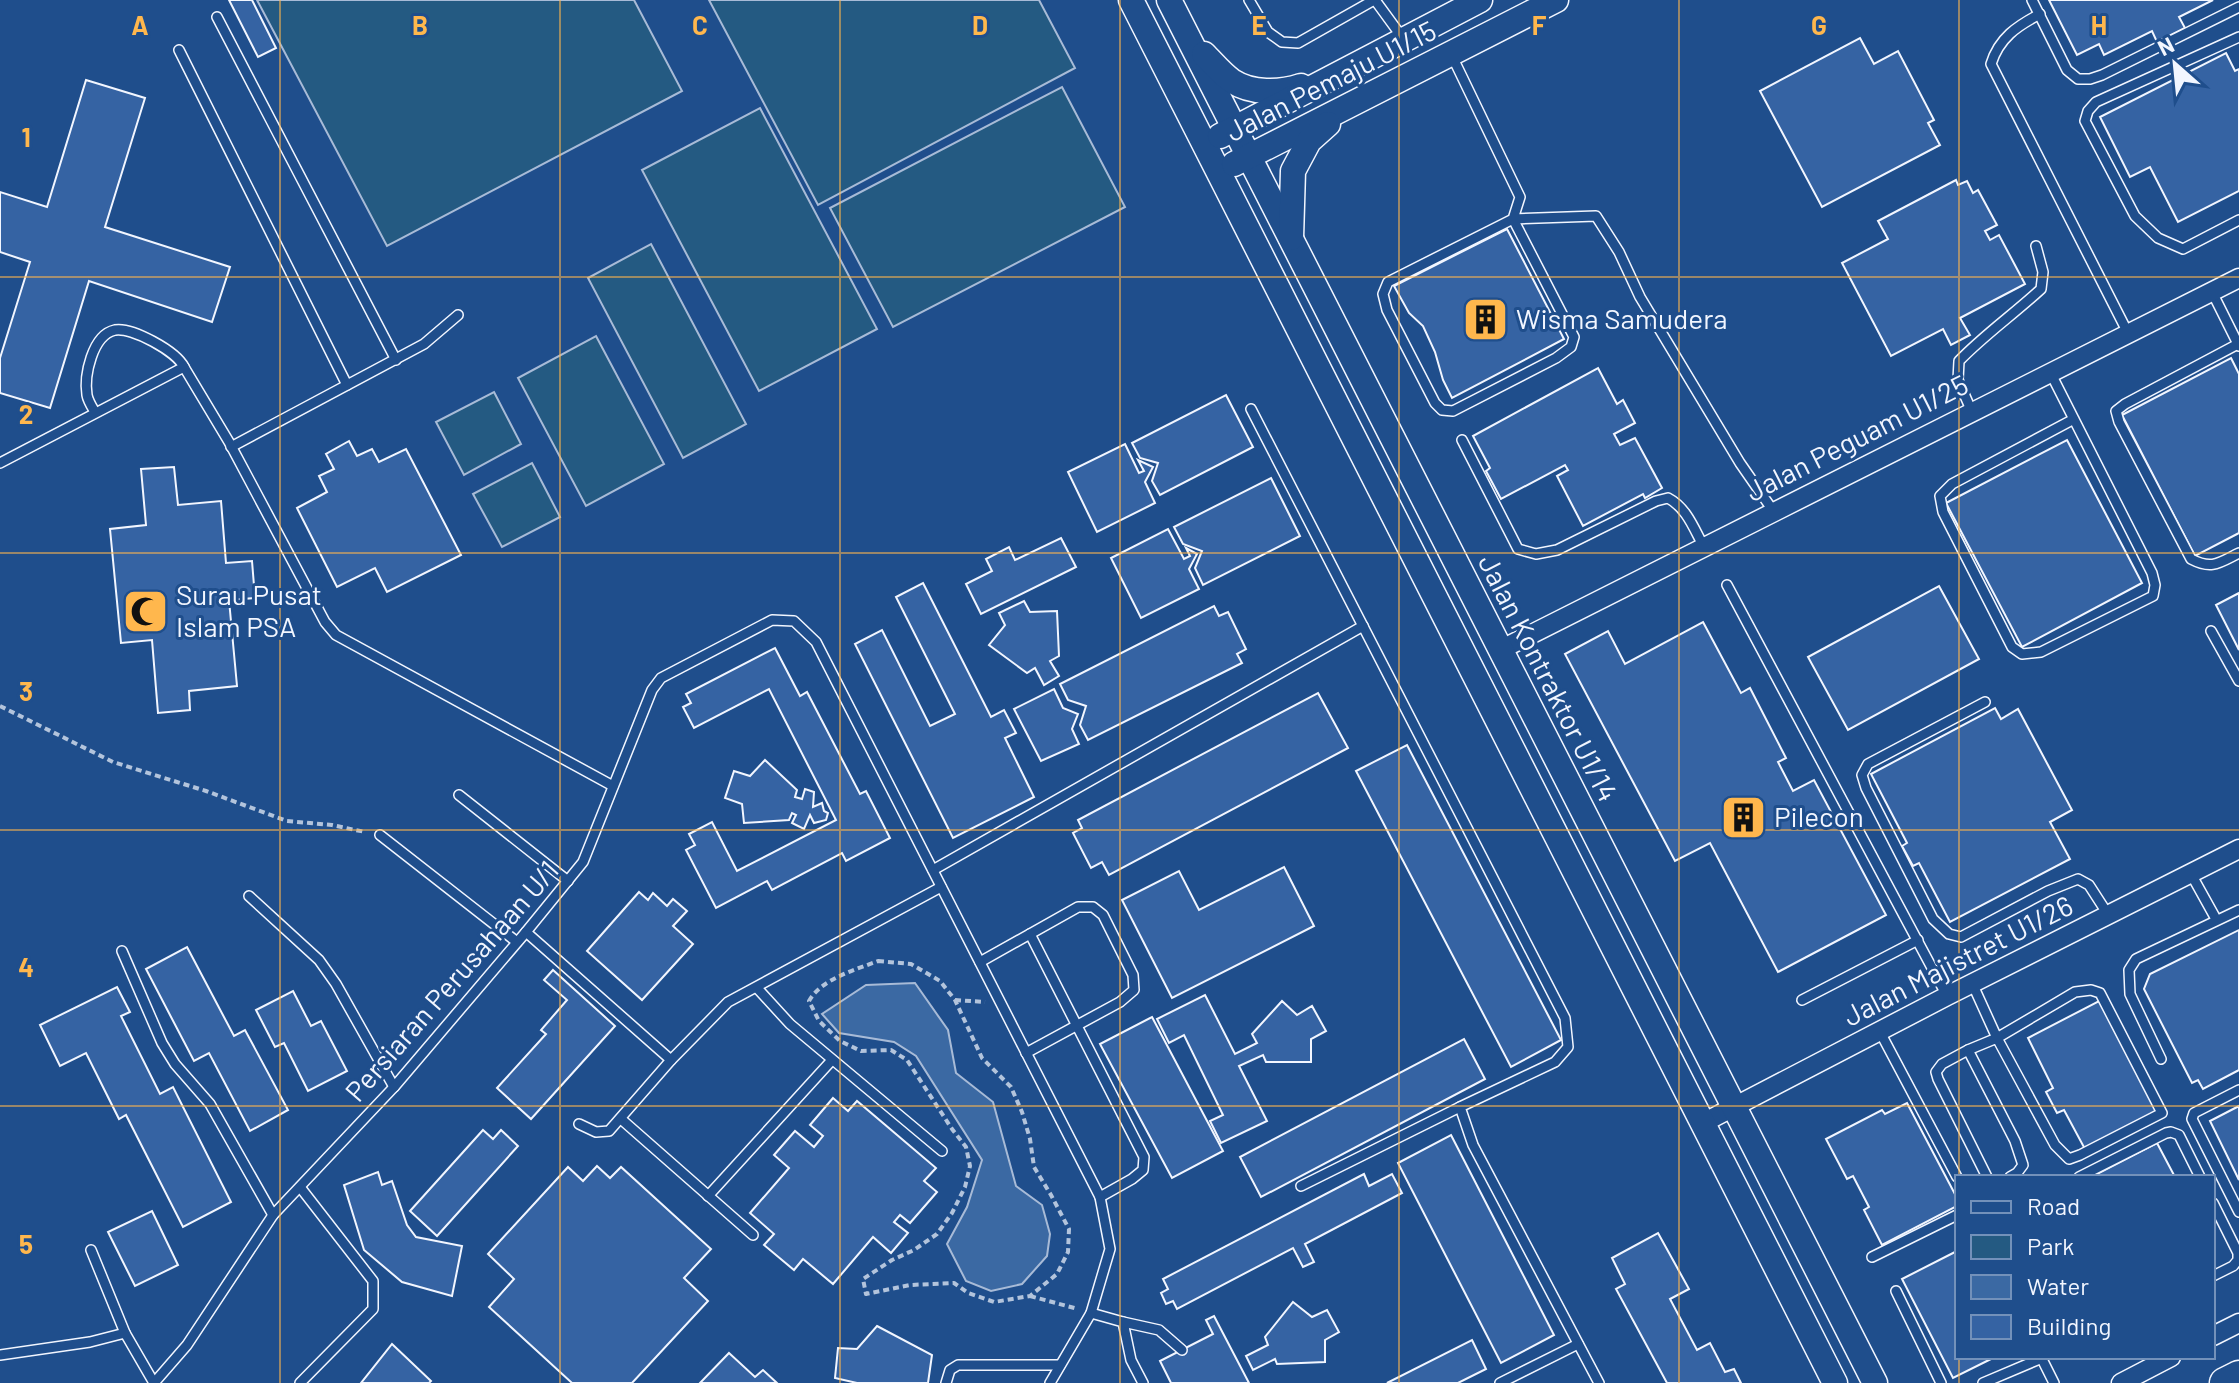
<svg xmlns="http://www.w3.org/2000/svg" width="2239" height="1383" viewBox="0 0 2239 1383" font-family="Barlow,sans-serif">
<style>
.green{fill:#245a82;stroke:#a8bbd7;stroke-width:2}
.water{fill:#3b69a3;stroke:#a8bbd7;stroke-width:2}
.building{fill:#3563a3;stroke:#f2f6ff;stroke-width:2}
.lines{fill:none;stroke-linecap:round;stroke-linejoin:round}
.service-casing{stroke:#f2f6ff;stroke-width:12}
.minor-casing{stroke:#f2f6ff;stroke-width:21}
.tertiary-casing{stroke:#f2f6ff;stroke-width:27}
.primary-casing{stroke:#f2f6ff;stroke-width:33}
.path{stroke:#b3c4dc;stroke-width:4;stroke-dasharray:6 4;stroke-linecap:butt}
.service{stroke:#1f4e8c;stroke-width:9}
.minor{stroke:#1f4e8c;stroke-width:18}
.tertiary{stroke:#1f4e8c;stroke-width:24}
.primary{stroke:#1f4e8c;stroke-width:30}
.grid{fill:none;stroke:#ffb74d;stroke-width:2;stroke-opacity:0.55}
.labels{text-anchor:middle;stroke-width:6;stroke-linejoin:round;paint-order:stroke}
.street-label{font-size:28px;fill:#f2f6ff;stroke:#1f4e8c}
.poi-label{font-size:28px;fill:#f2f6ff;stroke:#1f4e8c;text-anchor:start}
.grid-label{font-size:26px;text-anchor:middle;font-weight:bold;fill:#ffb74d;stroke:#1f4e8c;stroke-width:6;stroke-linejoin:round;paint-order:stroke}
</style>
<rect width="100%" height="100%" fill="#1f4e8c"/>
<g class="green">
<polygon points="257,0 634,0 682,91 387,246"/>
<polygon points="709,0 1039,0 1075,68 818,205"/>
<polygon points="1062,87 1125,207 893,327 830,208"/>
<polygon points="760,108 877,329 759,391 642,170"/>
<polygon points="651,244 746,424 683,458 588,278"/>
<polygon points="596,336 664,464 586,506 518,378"/>
<polygon points="494,392 521,444 464,475 436,422"/>
<polygon points="532,463 560,517 502,547 473,494"/>
</g>
<polygon class="water" points="915,983 948,1030 956,1073 993,1102 1016,1186 1042,1205 1050,1234 1047,1256 1022,1284 991,1291 966,1281 947,1244 967,1207 982,1160 916,1056 894,1042 839,1033 822,1014 866,985"/>
<g class="building">
<polygon points="229,0 252,0 276,48 258,57"/>
<polygon points="2049,0 2213,0 2179,17 2185,28 2157,42 2152,31 2104,55 2099,44 2077,55"/>
<polygon points="1860,38 1874,64 1898,51 1934,120 1928,123 1940,145 1822,207 1760,91"/>
<polygon points="2226,53 2235,71 2239,69 2239,191 2178,222 2150,167 2130,177 2100,117"/>
<polygon points="86,80 145,98 105,227 230,267 212,322 89,281 50,408 0,393 0,358 30,262 0,252 0,192 47,207"/>
<polygon points="1956,180 1958,185 1967,181 1973,193 1978,190 1997,225 1985,231 1990,240 1999,235 2025,284 1960,318 1970,335 1951,345 1943,329 1891,356 1842,263 1888,239 1878,221"/>
<polygon points="1507,229 1564,339 1452,398 1443,380 1435,352 1423,326 1409,313 1394,286"/>
<polygon points="2231,358 2239,374 2239,533 2195,556 2122,415"/>
<polygon points="1598,368 1617,404 1623,400 1635,423 1614,434 1620,445 1635,438 1662,488 1645,498 1643,494 1583,526 1557,476 1568,470 1565,465 1501,499 1486,471 1490,468 1473,436"/>
<polygon points="1226,395 1253,447 1160,495 1152,481 1158,463 1140,458 1132,443"/>
<polygon points="2067,440 2142,583 2022,647 1946,503"/>
<polygon points="349,441 357,456 372,449 379,462 406,449 461,555 387,592 375,568 337,587 297,508 327,492 319,476 334,469 326,454"/>
<polygon points="1125,444 1139,473 1144,471 1138,460 1153,467 1145,482 1155,503 1097,532 1068,472"/>
<polygon points="174,467 178,505 221,501 226,563 252,561 255,598 229,600 237,686 189,691 190,710 158,713 152,640 121,643 110,529 146,525 141,469"/>
<polygon points="1271,478 1300,536 1203,585 1195,568 1202,551 1183,544 1174,527"/>
<polygon points="1168,529 1184,559 1190,556 1186,548 1197,554 1189,569 1199,589 1141,618 1111,558"/>
<polygon points="1061,538 1076,567 981,614 966,584 992,571 986,559 1009,547 1015,560"/>
<polygon points="923,583 991,717 1004,710 1016,733 1005,738 1034,797 953,838 855,644 882,630 930,726 955,714 896,597"/>
<polygon points="1939,586 1979,659 1848,730 1808,657"/>
<polygon points="2239,593 2239,650 2216,605"/>
<polygon points="1024,601 1030,612 1057,611 1059,656 1050,661 1059,676 1044,685 1035,668 1027,673 989,645 1005,625 999,613"/>
<polygon points="1214,606 1219,616 1228,612 1246,649 1237,654 1242,663 1088,740 1080,725 1086,706 1068,700 1060,684"/>
<polygon points="1703,622 1741,693 1750,688 1786,758 1778,762 1793,791 1814,780 1886,915 1778,972 1710,843 1675,861 1565,654 1608,631 1625,664"/>
<polygon points="775,648 800,696 807,692 860,794 866,791 890,838 846,861 842,853 772,890 767,881 716,908 686,850 695,845 689,834 712,822 737,871 836,820 769,689 694,728 683,707 691,703 686,694"/>
<polygon points="1054,689 1063,708 1078,714 1072,729 1079,744 1041,761 1014,709"/>
<polygon points="1318,693 1348,748 1109,875 1102,862 1091,868 1073,833 1082,828 1078,820"/>
<polygon points="1995,708 2001,719 2018,709 2072,810 2050,822 2070,859 1950,922 1919,863 1913,866 1902,846 1907,843 1871,774"/>
<polygon points="1407,745 1561,1040 1511,1067 1356,771"/>
<polygon points="765,760 797,790 795,797 802,799 805,789 814,792 813,807 822,803 824,811 828,813 826,820 814,823 810,815 804,829 792,823 796,815 792,813 789,820 744,823 742,804 725,798 734,771 750,776"/>
<polygon points="1284,867 1314,926 1172,998 1122,900 1179,871 1199,910"/>
<polygon points="639,892 648,900 653,893 667,906 673,899 687,911 673,926 693,944 642,1000 587,951"/>
<polygon points="2239,930 2239,1070 2203,1089 2198,1080 2192,1083 2144,989 2150,974"/>
<polygon points="187,947 234,1036 245,1030 288,1110 250,1131 209,1053 194,1061 146,969"/>
<polygon points="553,970 615,1026 531,1119 497,1088 546,1034 541,1030 567,1000 544,980"/>
<polygon points="117,987 130,1012 121,1016 160,1094 173,1087 231,1202 183,1227 126,1115 119,1119 86,1053 60,1066 40,1025"/>
<polygon points="293,991 311,1026 321,1021 347,1071 308,1091 284,1043 275,1047 256,1010"/>
<polygon points="1205,995 1235,1054 1257,1043 1252,1034 1282,1001 1297,1015 1312,1006 1326,1031 1311,1039 1311,1062 1266,1062 1263,1055 1239,1066 1267,1121 1221,1143 1210,1121 1223,1115 1184,1035 1169,1043 1157,1019"/>
<polygon points="2101,1000 2159,1112 2086,1151 2064,1110 2057,1113 2046,1092 2053,1088 2028,1038"/>
<polygon points="1152,1017 1223,1151 1172,1178 1100,1044"/>
<polygon points="1464,1039 1485,1079 1261,1197 1240,1157"/>
<polygon points="833,1098 848,1111 857,1101 936,1168 924,1181 937,1192 910,1223 900,1215 894,1222 908,1233 891,1253 873,1237 833,1284 803,1259 794,1270 764,1245 774,1234 750,1213 789,1168 774,1155 795,1131 814,1147 823,1136 810,1125"/>
<polygon points="1907,1103 1957,1198 1957,1206 1882,1245 1864,1210 1869,1207 1853,1176 1847,1179 1826,1139 1882,1110 1885,1114"/>
<polygon points="2239,1106 2239,1180 2210,1121"/>
<polygon points="483,1130 493,1139 501,1130 518,1146 437,1236 410,1211"/>
<polygon points="1451,1135 1554,1335 1501,1363 1398,1163"/>
<polygon points="2157,1143 2175,1177 2091,1177"/>
<polygon points="597,1166 610,1178 621,1167 711,1249 684,1278 708,1301 632,1383 572,1383 489,1307 514,1279 488,1254 568,1167 583,1181"/>
<polygon points="378,1172 382,1185 392,1181 407,1225 416,1237 462,1246 452,1296 402,1282 364,1250 344,1185"/>
<polygon points="1364,1174 1369,1186 1392,1174 1402,1193 1305,1244 1314,1262 1303,1267 1293,1248 1177,1309 1173,1301 1166,1304 1161,1293 1168,1289 1163,1279"/>
<polygon points="152,1211 178,1265 135,1286 108,1232"/>
<polygon points="1658,1233 1689,1289 1670,1299 1697,1350 1710,1343 1725,1372 1734,1369 1741,1383 1667,1383 1616,1289 1625,1284 1612,1258"/>
<polygon points="1957,1251 1957,1357 1995,1357 1953,1378 1902,1279"/>
<polygon points="1293,1302 1312,1317 1327,1310 1339,1332 1325,1340 1325,1362 1277,1364 1275,1359 1253,1370 1246,1356 1268,1345 1265,1337"/>
<polygon points="1214,1316 1249,1383 1171,1383 1160,1361 1213,1334 1206,1320"/>
<polygon points="877,1326 932,1355 928,1383 857,1383 835,1378 838,1348 857,1349"/>
<polygon points="1472,1340 1486,1369 1458,1383 1387,1383"/>
<polygon points="392,1344 431,1381 429,1383 361,1383"/>
<polygon points="729,1353 755,1377 763,1370 777,1383 700,1383"/>
</g>
<g class="lines">
<defs>
<g id="service">
<polyline points="1249,0 1268,32 1282,42 1298,43 1374,0"/>
<polyline points="1375,0 1402,37"/>
<polyline points="2032,0 2067,70 2078,79 2090,79 2102,75 2239,7"/>
<path d="M2040,14C2017,26 1999,38 1991,64L2128,333"/>
<polyline points="217,17 396,360"/>
<polyline points="2239,37 2096,102 2088,111 2085,121 2135,216 2158,238 2183,249 2239,220"/>
<polyline points="179,50 347,385"/>
<polyline points="1452,56 1520,197 1513,219 1574,337 1571,347 1556,358 1453,411 1442,410 1435,403 1387,310 1383,294 1388,282 1513,219 1596,216 1619,252 1640,297 1740,463 1774,512"/>
<polyline points="2212,292 2239,346"/>
<path d="M2238,344L2125,404L2116,411L2119,422L2191,559C2212,570 2219,563 2239,553"/>
<polyline points="2050,372 2152,573 2155,585 2153,596 2041,652 2022,654 2012,647 1943,512 1940,496 1952,484 2074,419"/>
<polyline points="1251,409 1565,1018 1568,1047 1555,1062 1460,1107 1473,1145 1599,1383"/>
<path d="M95,412C92,407 88,401 87,395C84,376 92,335 115,330C132,327 176,351 184,367"/>
<path d="M1972,412L1958,380L1959,361C1984,335 2014,314 2041,289L2043,272L2036,246"/>
<path d="M1462,440L1518,549L1536,554L1557,550L1656,501L1668,498C1687,508 1694,529 1704,547"/>
<polyline points="231,447 424,344 458,315"/>
<polyline points="0,463 184,367 229,442 325,622 336,635 613,786"/>
<polyline points="1727,585 1947,996"/>
<polyline points="2211,631 2239,681"/>
<polyline points="1985,702 1868,764 1862,775 1866,788 1933,919 1949,934 1961,937 2048,891 2078,879 2089,885 2109,916"/>
<polyline points="459,795 568,881"/>
<polyline points="380,835 517,942"/>
<polyline points="933,870 1363,626"/>
<polyline points="2191,874 2216,919"/>
<polyline points="249,896 319,960 336,984 394,1087"/>
<polyline points="526,932 671,1060"/>
<polyline points="1030,934 1144,1157 1143,1170 1132,1179 1100,1197"/>
<polyline points="122,951 162,1043 175,1064 210,1104 273,1215"/>
<polyline points="980,962 1078,907 1093,907 1103,915 1133,975 1134,990 1120,1002 1026,1053"/>
<polyline points="1972,983 1997,1038 2055,1145 2069,1159 2080,1155 2162,1113 2100,993 2091,990 2075,992 1997,1038 1968,1050 1942,1064 1936,1072 1938,1079 1987,1177"/>
<polyline points="757,988 790,1024 942,1151"/>
<polyline points="1802,1000 1918,940"/>
<polyline points="1880,1032 1957,1177"/>
<polyline points="1968,1050 2015,1141 2023,1165 2017,1173 2010,1177"/>
<polyline points="2161,1059 2130,994 2129,970 2136,959 2239,910"/>
<polyline points="2239,1090 2194,1113 2192,1119 2239,1212"/>
<polyline points="621,1119 753,1235"/>
<polyline points="579,1124 596,1132 609,1131 671,1060 728,1002 941,887"/>
<polyline points="2079,1177 2166,1133 2171,1132 2179,1135 2200,1177"/>
<polyline points="1301,1186 1460,1107"/>
<polyline points="300,1187 373,1281 373,1309 300,1383"/>
<polyline points="708,1196 832,1060"/>
<polyline points="2213,1203 2238,1253 2238,1260 2233,1266 2213,1276"/>
<polyline points="91,1250 125,1333"/>
<polyline points="1872,1257 1957,1215"/>
<polyline points="1896,1291 1941,1383"/>
<polyline points="1091,1313 1123,1322 1131,1360 1143,1383"/>
<polyline points="1123,1322 1159,1330 1182,1350"/>
<polyline points="0,1355 90,1342 125,1333 154,1383"/>
<polyline points="2041,1357 2054,1383"/>
<polyline points="154,1383 187,1345 273,1215 394,1087 526,932 583,862 652,690 661,678 772,620 794,621 816,642 1100,1197 1110,1249 1091,1313 1050,1383"/>
<polyline points="946,1383 950,1370 958,1365 1060,1365"/>
<polyline points="1500,1383 1578,1344"/>
<polyline points="1983,1383 2042,1358"/>
</g>
<g id="minor">
<polyline points="1500,650 2239,278"/>
<polyline points="1703,1123 1947,996 2239,849"/>
<polyline points="2213,1336 2239,1323"/>
<polyline points="2121,1383 2171,1357"/>
</g>
<g id="tertiary">
<polyline points="1131,0 1835,1383"/>
<polyline points="1169,0 1875,1383"/>
<path d="M1204,54C1213,63 1222,74 1232,81C1252,94 1280,93 1301,86"/>
<polyline points="1220,136 1480,0"/>
<polyline points="1234,164 1556,0"/>
<polyline points="1291,238 1293,171 1309,141 1328,124"/>
</g>
<polyline id="primary" points="2225,1383 2239,1376"/>
</defs>
<use href="#service" class="service-casing"/>
<use href="#minor" class="minor-casing"/>
<use href="#tertiary" class="tertiary-casing"/>
<use href="#primary" class="primary-casing"/>
<g class="path">
<polyline points="0,706 113,762 206,791 287,821 332,825 365,832"/>
<path d="M878,961L911,964L940,981L955,1000L982,1058L1011,1087L1022,1112L1030,1139L1034,1167L1051,1195L1069,1229L1068,1252L1057,1274L1030,1296L994,1302L968,1293L954,1283L910,1285L866,1294L863,1279L892,1260L914,1250L937,1234L952,1213L965,1187L970,1166L966,1147L952,1129L907,1060L891,1050L861,1051L840,1041L819,1021L809,1001C821,979 855,970 878,961Z"/>
<polyline points="955,1000 985,1002"/>
<polyline points="1030,1296 1078,1309"/>
</g>
<use href="#service" class="service"/>
<use href="#minor" class="minor"/>
<use href="#tertiary" class="tertiary"/>
<use href="#primary" class="primary"/>
</g>
<path class="grid" d="M280,0V1383M560,0V1383M840,0V1383M1120,0V1383M1399,0V1383M1679,0V1383M1959,0V1177M0,277H2239M0,553H2239M0,830H2239M0,1106H2239M1959,1357V1383"/>
<defs>
<symbol id="building-square" viewBox="-11 -11 22 22"><rect x="-9" y="-9" width="18" height="18" rx="4" fill="#ffb74d" stroke="#1f4e8c"/><path d="M-4-6H4V6H1V3H-1V6H-4ZM-2.5-4.3h1.7v1.8h-1.7ZM.8-4.3h1.7v1.8H.8ZM-2.5-1h1.7V.8h-1.7ZM.8-1h1.7V.8H.8Z" fill="#111"/></symbol>
<symbol id="mosque-square" viewBox="-11 -11 22 22"><rect x="-9" y="-9" width="18" height="18" rx="4" fill="#ffb74d" stroke="#1f4e8c"/><path d="M3.5-4.9A6 6 0 1 0 3.5 4.9A5 5 0 1 1 3.5-4.9Z" fill="#111"/></symbol>
</defs>
<g fill-rule="evenodd">
<use href="#building-square" x="1460" y="294" width="51" height="51"/>
<use href="#mosque-square" x="120" y="586" width="51" height="51"/>
<use href="#building-square" x="1718" y="792" width="51" height="51"/>
</g>
<g class="labels">
<g class="street-label">
<text transform="translate(1331 81) rotate(-27)" y="10">Jalan Pemaju U1/15</text>
<text transform="translate(1857 438) rotate(-27)" y="10">Jalan Peguam U1/25</text>
<text transform="translate(1548 678) rotate(63)" y="10">Jalan Kontraktor U1/14</text>
<text transform="translate(1958 961) rotate(-27)" y="10">Jalan Majistret U1/26</text>
<text transform="translate(452 981) rotate(-49)" y="10">Persiaran Perusahaan U/1</text>
</g>
<g class="poi-label">
<text x="1516" y="329">Wisma Samudera</text>
<text x="176" y="605">Surau Pusat<tspan x="176" dy="32">Islam PSA</tspan></text>
<text x="1774" y="827">Pilecon</text>
</g>
</g>
<g class="grid-label">
<text x="140" y="35">A</text>
<text x="420" y="35">B</text>
<text x="700" y="35">C</text>
<text x="980" y="35">D</text>
<text x="1259" y="35">E</text>
<text x="1539" y="35">F</text>
<text x="1819" y="35">G</text>
<text x="2099" y="35">H</text>
<text x="26" y="147">1</text>
<text x="26" y="424">2</text>
<text x="26" y="701">3</text>
<text x="26" y="977">4</text>
<text x="26" y="1254">5</text>
</g>
<rect x="1955" y="1175" width="260" height="184" fill="#1f4e8c" stroke="#7391ba" stroke-width="2"/>
<rect x="1971" y="1201" width="40" height="12" fill="#1f4e8c" stroke="#7391ba" stroke-width="2"/>
<text x="2027" y="1215" font-size="24" fill="#f2f6ff">Road</text>
<rect x="1971" y="1235" width="40" height="24" fill="#245a82" stroke="#7391ba" stroke-width="2"/>
<text x="2027" y="1255" font-size="24" fill="#f2f6ff">Park</text>
<rect x="1971" y="1275" width="40" height="24" fill="#3b69a3" stroke="#7391ba" stroke-width="2"/>
<text x="2027" y="1295" font-size="24" fill="#f2f6ff">Water</text>
<rect x="1971" y="1315" width="40" height="24" fill="#3563a3" stroke="#7391ba" stroke-width="2"/>
<text x="2027" y="1335" font-size="24" fill="#f2f6ff">Building</text>
<g transform="translate(2175 64) rotate(333)" stroke="#1f4e8c" stroke-width="6" paint-order="stroke">
<path d="M0-6L14 30L0 20L-14 30Z" fill="#f2f6ff"/>
<text y="-12" font-size="22" font-weight="bold" text-anchor="middle" fill="#f2f6ff">N</text>
</g>
</svg>
